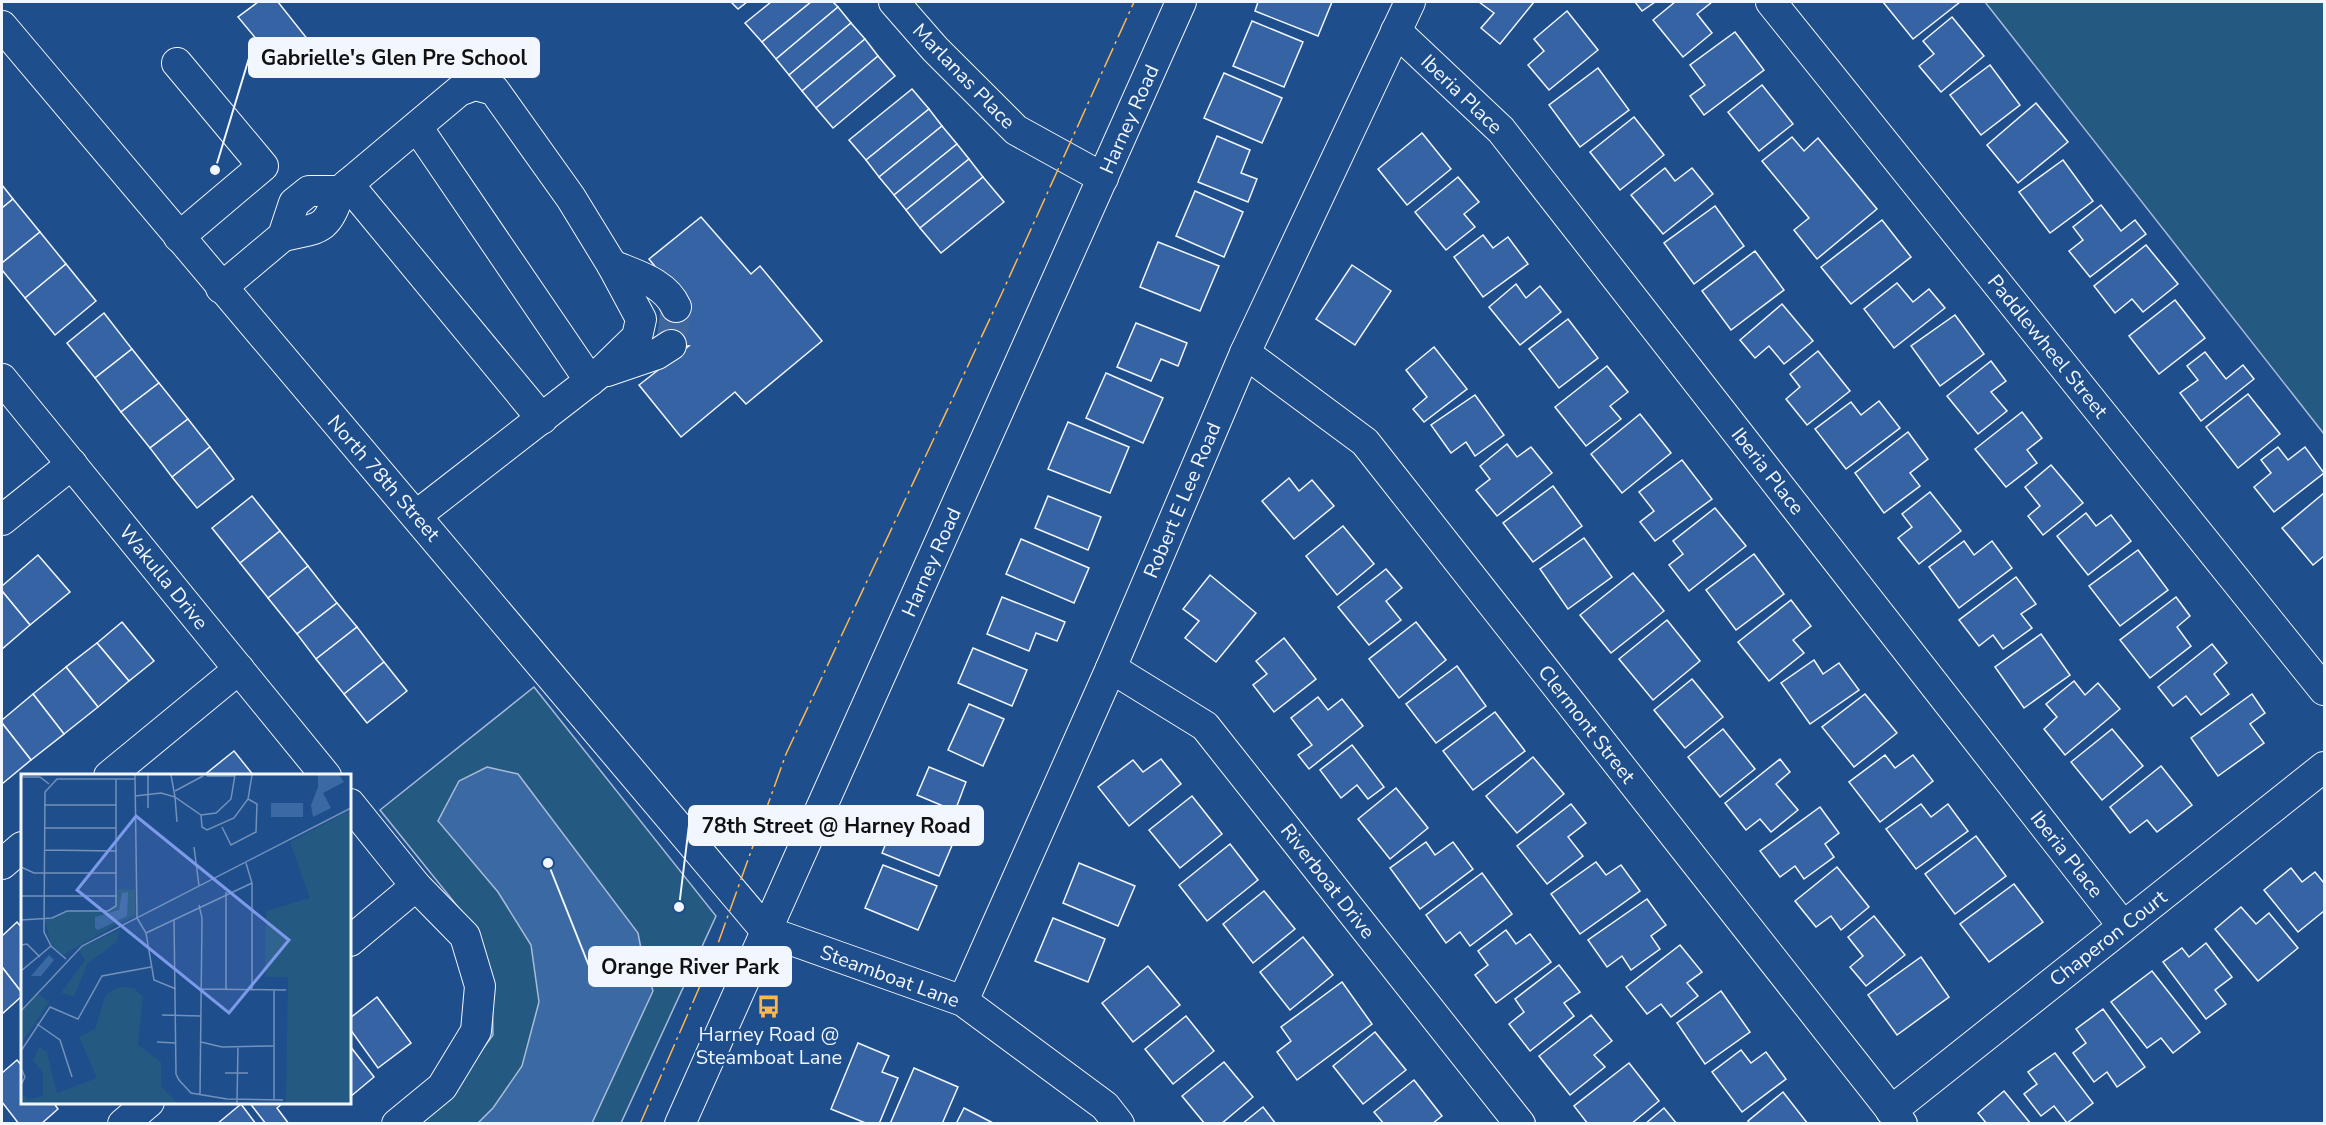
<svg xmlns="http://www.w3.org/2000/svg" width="2326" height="1125" viewBox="0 0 2326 1125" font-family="'Nunito Sans',sans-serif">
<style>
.green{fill:#245a82;stroke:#a8bbd7;stroke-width:1.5}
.water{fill:#3b69a3;stroke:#a8bbd7;stroke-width:1.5}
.building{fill:#3563a3;stroke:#f2f6ff;stroke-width:1.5}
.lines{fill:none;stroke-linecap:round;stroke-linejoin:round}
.minor-tunnel{stroke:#3f679d;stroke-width:30;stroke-dasharray:30 15;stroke-linecap:butt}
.minor-casing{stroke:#f2f6ff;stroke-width:32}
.minor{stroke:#1f4e8c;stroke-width:30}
.power{stroke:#ffb74d;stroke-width:1.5;stroke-dasharray:21 4.5 3 4.5;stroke-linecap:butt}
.labels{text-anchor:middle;stroke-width:4.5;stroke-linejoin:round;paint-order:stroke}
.street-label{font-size:20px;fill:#f2f6ff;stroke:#1f4e8c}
.poi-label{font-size:20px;fill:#f2f6ff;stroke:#1f4e8c}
.inset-road{fill:none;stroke:#7391ba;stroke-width:1.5}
.view{fill:#7d9aea;fill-opacity:0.15;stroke:#7d9aea;stroke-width:3}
.inset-edge{fill:none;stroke:#f2f6ff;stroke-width:3}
.leader{fill:none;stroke:#f2f6ff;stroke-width:2}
.callout-dot{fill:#f2f6ff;stroke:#1f4e8c;stroke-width:2}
.callout{fill:#f2f6ff;stroke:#f2f6ff;stroke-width:2}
.callout-label{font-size:21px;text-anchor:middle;font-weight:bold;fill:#111}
</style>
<rect width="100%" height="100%" fill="#1f4e8c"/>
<g class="green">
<polygon points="1985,2 2324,2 2324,434"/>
<polygon points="534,687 716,916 621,1123 413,1123 449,1095 493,1035 492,981 471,923 380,810"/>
</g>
<polygon class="water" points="487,767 518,774 638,933 643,959 653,991 592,1123 478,1123 493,1108 522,1066 539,1002 531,945 498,892 438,821 459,781"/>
<g class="building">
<polygon points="258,2 278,2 309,41 278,65 238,17"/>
<polygon points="731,2 747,2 738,9"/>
<polygon points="771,2 811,2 762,42 745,23"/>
<polygon points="811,2 833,2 838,7 776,59 762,42"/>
<polygon points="1258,2 1332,2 1318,36 1255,11"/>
<polygon points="1479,2 1534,2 1500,44 1481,28 1494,13"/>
<polygon points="1635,2 1655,2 1642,11"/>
<polygon points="1675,2 1712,2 1697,14 1712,33 1683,57 1653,20"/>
<polygon points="1883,2 1960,2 1913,39"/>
<polygon points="838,7 851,23 789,75 776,59"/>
<polygon points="1567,11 1598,50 1549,90 1528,65 1544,51 1534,39"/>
<polygon points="1952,17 1984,56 1941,92 1919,66 1934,54 1923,41"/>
<polygon points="1252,21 1303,42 1284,87 1233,66"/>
<polygon points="851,23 865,39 802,91 789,75"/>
<polygon points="1735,32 1764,70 1704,115 1690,96 1705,85 1690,65"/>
<polygon points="865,39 878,56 816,108 802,91"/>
<polygon points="878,56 895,76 833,128 816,108"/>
<polygon points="1990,65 2020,105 1981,135 1950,95"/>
<polygon points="1598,68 1629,110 1580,147 1549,105"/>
<polygon points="1224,73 1282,98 1262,143 1204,118"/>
<polygon points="1762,85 1793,124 1759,151 1728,112"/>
<polygon points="912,89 929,109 866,160 849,140"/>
<polygon points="2036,103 2068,142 2018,183 1987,145"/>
<polygon points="929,109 942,126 879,177 866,160"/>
<polygon points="1634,117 1664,155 1620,190 1590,152"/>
<polygon points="942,126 957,144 894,195 879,177"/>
<polygon points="1422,133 1451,169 1407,205 1378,169"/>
<polygon points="1217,136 1250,150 1241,173 1257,179 1248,202 1198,182"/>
<polygon points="1792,137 1804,151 1818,138 1877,209 1817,259 1794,230 1809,218 1762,161"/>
<polygon points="957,144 969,159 906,210 894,195"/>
<polygon points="969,159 983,177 920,228 906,210"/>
<polygon points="2063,160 2093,201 2050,233 2019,192"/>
<polygon points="1665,168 1675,181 1692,168 1713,194 1663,234 1631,195"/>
<polygon points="983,177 1004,202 941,253 920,228"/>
<polygon points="1458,177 1479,202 1464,214 1475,227 1446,250 1415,212"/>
<polygon points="2,185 13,199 2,208"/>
<polygon points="1195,191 1243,212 1224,257 1176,236"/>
<polygon points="13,199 40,232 2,263 2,208"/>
<polygon points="2101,205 2121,231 2135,220 2146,234 2090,277 2069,251 2083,240 2073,227"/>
<polygon points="1715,206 1744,246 1694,284 1664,243"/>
<polygon points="701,217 751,274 760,266 822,341 746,404 735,392 681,437 639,385 689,346 660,345 662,306 689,308 649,259"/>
<polygon points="1882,220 1911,257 1851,304 1821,267"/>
<polygon points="40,232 66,264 25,298 2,270 2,263"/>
<polygon points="1483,235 1493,248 1508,237 1528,264 1483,297 1454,257"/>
<polygon points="1158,242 1219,266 1200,311 1140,287"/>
<polygon points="2146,245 2178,284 2143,312 2132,299 2115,313 2094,286"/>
<polygon points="1755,251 1784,290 1731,330 1702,291"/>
<polygon points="66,264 96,301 55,335 25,298"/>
<polygon points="1352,265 1391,291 1355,345 1316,319"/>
<polygon points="1897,283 1913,302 1929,289 1945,308 1894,348 1864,309"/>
<polygon points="1516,284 1526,298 1540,286 1561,312 1520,345 1489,307"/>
<polygon points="2175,300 2205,338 2159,374 2129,336"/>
<polygon points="1782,304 1813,341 1784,364 1769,346 1755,358 1740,340"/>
<polygon points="104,313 132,349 95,378 67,343"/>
<polygon points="1955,315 1984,354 1940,386 1911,346"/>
<polygon points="1568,319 1598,358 1559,388 1529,349"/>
<polygon points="1136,323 1187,343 1178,366 1161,359 1151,381 1117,367"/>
<polygon points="1434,347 1467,389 1424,422 1413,409 1427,397 1406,370"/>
<polygon points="132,349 159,383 121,412 95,378"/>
<polygon points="1818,351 1850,391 1807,425 1786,399 1800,387 1790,374"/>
<polygon points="2205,352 2226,379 2243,365 2254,379 2201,421 2180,393 2198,380 2187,366"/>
<polygon points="1991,361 2006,381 1991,392 2007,411 1978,434 1947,396"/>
<polygon points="1607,366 1628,392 1610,406 1621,419 1586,446 1555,407"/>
<polygon points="1106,373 1163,398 1143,443 1086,418"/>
<polygon points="159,383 188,419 150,448 121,412"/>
<polygon points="2248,394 2280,434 2238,468 2206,427"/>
<polygon points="1475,395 1504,435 1475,456 1466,442 1451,453 1431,425"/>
<polygon points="1879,401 1900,428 1846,469 1815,429 1851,402 1861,415"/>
<polygon points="2022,412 2042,438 2027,450 2037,463 2006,487 1975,449"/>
<polygon points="1640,414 1671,453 1622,493 1591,454"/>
<polygon points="188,419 210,447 172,477 150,448"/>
<polygon points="1068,422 1129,447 1110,493 1048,469"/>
<polygon points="1908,432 1928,459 1910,473 1920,486 1884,513 1855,473"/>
<polygon points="1507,444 1517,457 1531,447 1552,473 1497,516 1476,490 1490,479 1480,466"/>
<polygon points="210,447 234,479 197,508 172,477"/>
<polygon points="2278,447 2288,460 2305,447 2324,473 2274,512 2254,487 2271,473 2261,460"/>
<polygon points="1682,460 1712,499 1655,541 1640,522 1654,511 1639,492"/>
<polygon points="2051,465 2083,503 2043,535 2028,516 2040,506 2025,487"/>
<polygon points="1289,478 1299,491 1312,480 1334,506 1294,539 1262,501"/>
<polygon points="1553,486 1582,526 1533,562 1503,523"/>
<polygon points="1930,492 1961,531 1919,564 1898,538 1912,527 1902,514"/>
<polygon points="2324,493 2324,556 2313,565 2282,528"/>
<polygon points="252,496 280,531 240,563 212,528"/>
<polygon points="1048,496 1101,517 1088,550 1035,528"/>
<polygon points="1715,508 1746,546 1689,591 1669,565 1683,554 1673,541"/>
<polygon points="2086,513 2096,526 2111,515 2131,541 2088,575 2057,536"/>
<polygon points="1343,526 1374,564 1337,595 1306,556"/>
<polygon points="280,531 308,566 268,598 240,563"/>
<polygon points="1584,538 1612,577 1568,609 1540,569"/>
<polygon points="1021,539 1089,568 1074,603 1006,574"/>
<polygon points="1964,541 1974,555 1992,541 2012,568 1959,608 1929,567"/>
<polygon points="2138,550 2168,590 2120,626 2089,586"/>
<polygon points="1754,554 1784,594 1736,630 1706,590"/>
<polygon points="38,555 70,592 30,625 2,591 2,586"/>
<polygon points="308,566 337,603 297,634 268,598"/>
<polygon points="1386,569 1402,588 1386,601 1401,620 1369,645 1338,607"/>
<polygon points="1633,573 1664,611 1611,653 1580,615"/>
<polygon points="1210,575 1256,613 1216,662 1185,638 1199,621 1183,609"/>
<polygon points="2016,577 2036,604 2021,614 2032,628 2003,649 1993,635 1979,646 1959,620"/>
<polygon points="2,591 30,625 2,649"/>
<polygon points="1002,597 1065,622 1057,641 1036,633 1029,651 987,634"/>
<polygon points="2176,597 2190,616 2177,627 2191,646 2150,678 2120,640"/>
<polygon points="1791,600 1811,626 1793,640 1804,653 1769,681 1738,642"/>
<polygon points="337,603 357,627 316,659 297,634"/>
<polygon points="1667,620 1700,661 1653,700 1619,659"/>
<polygon points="122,622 154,661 129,681 97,643"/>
<polygon points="1416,622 1446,660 1399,698 1369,659"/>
<polygon points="357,627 384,662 344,694 316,659"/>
<polygon points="2041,634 2070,675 2024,708 1995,667"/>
<polygon points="1284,638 1316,679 1274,712 1253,685 1267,674 1256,661"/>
<polygon points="97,643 129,681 98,707 66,667"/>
<polygon points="2212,644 2227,663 2214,674 2229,694 2201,715 2186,696 2173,706 2158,687"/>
<polygon points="973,648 1027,670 1012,706 958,683"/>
<polygon points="1814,660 1823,674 1839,663 1859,690 1810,724 1781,683"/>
<polygon points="384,662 407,691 367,723 344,694"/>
<polygon points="1457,666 1486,706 1436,743 1406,704"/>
<polygon points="66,667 98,707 64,734 33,694"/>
<polygon points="1692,679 1723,717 1685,748 1654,710"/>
<polygon points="2074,681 2085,695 2098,683 2120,709 2065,755 2044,729 2057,717 2046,704"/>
<polygon points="33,694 64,734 31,760 2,723 2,720"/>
<polygon points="1865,694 1897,733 1854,767 1822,727"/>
<polygon points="2252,694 2265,713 2250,724 2264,743 2218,776 2191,738"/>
<polygon points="1318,697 1328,710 1342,699 1363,726 1309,769 1298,755 1312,745 1291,718"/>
<polygon points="969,704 1004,719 983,766 948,750"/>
<polygon points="1495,712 1525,751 1473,790 1443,751"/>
<polygon points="2,723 31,760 2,784"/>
<polygon points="1723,729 1755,769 1720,797 1688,757"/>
<polygon points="2112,729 2143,766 2102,800 2071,762"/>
<polygon points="1352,745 1384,787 1368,799 1357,785 1341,798 1320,770"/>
<polygon points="234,751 254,776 203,776"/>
<polygon points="1885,755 1895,768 1913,755 1933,781 1880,822 1849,782"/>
<polygon points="1533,757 1564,794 1517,833 1486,796"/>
<polygon points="1161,759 1181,784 1129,826 1098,787 1133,760 1143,772"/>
<polygon points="1780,759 1790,772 1776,784 1798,810 1771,832 1760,819 1746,830 1725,803"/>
<polygon points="2161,766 2192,805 2157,832 2147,820 2130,833 2110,807"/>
<polygon points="929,767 966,782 955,811 917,795"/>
<polygon points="1396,788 1428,828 1390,859 1358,819"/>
<polygon points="1192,796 1222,834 1180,868 1149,830"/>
<polygon points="1571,804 1586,823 1568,837 1583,856 1547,884 1517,846"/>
<polygon points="1921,804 1931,817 1948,804 1968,831 1916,869 1886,829"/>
<polygon points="1820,807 1839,833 1825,844 1834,857 1804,879 1795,866 1780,877 1760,851"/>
<polygon points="921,813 959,829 939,876 882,853 895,821 914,829"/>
<polygon points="1976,836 2006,876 1955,914 1925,874"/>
<polygon points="1426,842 1435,855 1453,842 1473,869 1420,909 1390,868"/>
<polygon points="1230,844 1258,880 1207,921 1179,885"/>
<polygon points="1596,862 1606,875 1621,865 1640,891 1580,934 1551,894"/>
<polygon points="1079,863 1135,886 1118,926 1063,903"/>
<polygon points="883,865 937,886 918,930 865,908"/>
<polygon points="1837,867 1869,907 1841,930 1831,916 1816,927 1795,901"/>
<polygon points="2291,868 2302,882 2315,872 2324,883 2324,911 2298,932 2264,890"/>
<polygon points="1482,873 1512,914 1470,946 1460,932 1446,943 1426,915"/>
<polygon points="2014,884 2043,922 1989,962 1960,924"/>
<polygon points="1264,891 1295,929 1253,963 1223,924"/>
<polygon points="1647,899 1666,925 1651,936 1660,949 1631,970 1622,956 1607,967 1588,940"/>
<polygon points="2241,907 2256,924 2269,913 2298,948 2258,981 2215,929"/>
<polygon points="1874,916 1905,955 1866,986 1850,967 1863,956 1848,937"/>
<polygon points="1053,918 1105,939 1088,982 1035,961"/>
<polygon points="17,922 22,928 22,993 2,967 2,936"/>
<polygon points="1506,930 1516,944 1530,934 1551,962 1496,1003 1475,975 1488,965 1478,951"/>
<polygon points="1303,937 1333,975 1290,1010 1260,972"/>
<polygon points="2206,943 2232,977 2215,990 2226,1004 2206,1019 2163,962 2182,948 2189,957"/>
<polygon points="1680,945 1702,972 1687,983 1698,996 1671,1017 1661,1004 1647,1014 1626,987"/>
<polygon points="1921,957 1949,997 1897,1035 1868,995"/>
<polygon points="1559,965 1580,992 1564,1003 1574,1016 1530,1051 1509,1024 1524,1012 1515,999"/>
<polygon points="1148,966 1180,1005 1133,1042 1102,1003"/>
<polygon points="2,967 22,993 22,996 2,1014"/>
<polygon points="2152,971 2200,1032 2173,1053 2161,1038 2147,1048 2111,1002"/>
<polygon points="1342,982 1372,1024 1297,1080 1277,1052 1291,1041 1281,1027"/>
<polygon points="1721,991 1750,1032 1705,1064 1677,1023"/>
<polygon points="377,997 411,1043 378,1068 350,1029 350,1018"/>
<polygon points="2103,1009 2145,1067 2117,1087 2107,1072 2094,1082 2073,1053 2086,1043 2076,1029"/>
<polygon points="1591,1015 1612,1041 1594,1055 1605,1067 1570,1095 1539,1056"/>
<polygon points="1186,1016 1214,1051 1173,1084 1145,1049"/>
<polygon points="1375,1032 1406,1070 1363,1104 1333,1066"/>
<polygon points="858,1043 889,1056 882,1072 898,1078 879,1124 868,1124 831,1109"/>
<polygon points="350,1046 374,1077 350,1097"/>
<polygon points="1741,1050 1751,1063 1766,1052 1786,1079 1742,1112 1712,1072"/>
<polygon points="2055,1053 2093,1103 2067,1123 2054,1106 2041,1116 2024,1094 2037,1084 2028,1072"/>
<polygon points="17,1060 22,1066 22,1102 53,1102 58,1109 41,1124 19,1124 2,1102 2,1073"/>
<polygon points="1224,1062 1253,1097 1221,1124 1205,1124 1182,1096"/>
<polygon points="1629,1063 1659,1101 1631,1124 1588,1124 1574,1106"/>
<polygon points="914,1068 958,1087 942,1124 890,1124"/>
<polygon points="1414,1080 1442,1116 1432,1124 1384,1124 1374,1112"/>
<polygon points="2004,1091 2031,1124 1987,1124 1978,1113"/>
<polygon points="1783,1092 1808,1124 1750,1124 1748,1121"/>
<polygon points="249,1102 284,1102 277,1108 289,1124 266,1124"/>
<polygon points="241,1104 256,1124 217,1124"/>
<polygon points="1263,1107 1276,1124 1242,1124"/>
<polygon points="964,1108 995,1124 956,1124"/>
<polygon points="1664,1108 1677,1124 1645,1124"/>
</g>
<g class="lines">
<polyline class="minor-tunnel" points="671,345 676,307"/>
<defs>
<g id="minor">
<polyline points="894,2 935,49 1016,130 1103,178"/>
<polyline points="1771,2 2324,690"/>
<polyline points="2,26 766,931"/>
<polyline points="1396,31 1501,130 2123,926"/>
<polyline points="177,63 263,166 179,237"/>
<polyline points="417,127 590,381"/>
<polyline points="348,184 542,419"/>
<path d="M283,236C322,228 327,230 340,191"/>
<path d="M612,265C635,275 665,282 676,307"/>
<polyline points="221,288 283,236 294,203 309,191 340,191 459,91 475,85 494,90 571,198 612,265 641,319 637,337 601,372 417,515"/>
<polyline points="1245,353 1365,442 1902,1124"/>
<polyline points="607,371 657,354 671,345"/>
<polyline points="2,379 326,776"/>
<polyline points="2,520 72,464"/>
<polyline points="1111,668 1205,726 1520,1124"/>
<polyline points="109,776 239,669"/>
<polyline points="350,804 416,886 465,936 480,986 476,1031 442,1087 397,1124"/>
<polyline points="2,864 22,847"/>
<polyline points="766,931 963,1001 1105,1106 1119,1124"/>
<polyline points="350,941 416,886"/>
<polyline points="963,1001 1111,668 1245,353 1410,2"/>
<polyline points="1891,1111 2324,767"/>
<polyline points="123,1124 149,1102"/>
<polyline points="680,1124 1181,2"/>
</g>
</defs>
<use href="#minor" class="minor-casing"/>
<use href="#minor" class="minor"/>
<polyline class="power" points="640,1124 716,949 786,754 1002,293 1134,2"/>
</g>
<defs>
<symbol id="bus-bare" viewBox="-9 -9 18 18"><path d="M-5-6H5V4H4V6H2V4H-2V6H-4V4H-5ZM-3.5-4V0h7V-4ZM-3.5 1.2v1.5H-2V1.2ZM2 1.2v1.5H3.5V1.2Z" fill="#ffb74d" stroke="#1f4e8c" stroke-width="2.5" paint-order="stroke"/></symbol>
</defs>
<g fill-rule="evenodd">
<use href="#bus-bare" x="752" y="990" width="33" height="33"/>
</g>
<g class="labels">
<g class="street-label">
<text transform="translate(964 76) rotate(46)" y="7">Marlanas Place</text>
<text transform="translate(1462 94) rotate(44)" y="7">Iberia Place</text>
<text transform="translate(1129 119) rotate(-66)" y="7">Harney Road</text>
<text transform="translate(2048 346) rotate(51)" y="7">Paddlewheel Street</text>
<text transform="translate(1768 471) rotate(52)" y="7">Iberia Place</text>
<text transform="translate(384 478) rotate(49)" y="7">North 78th Street</text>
<text transform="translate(1182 500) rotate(-67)" y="7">Robert E Lee Road</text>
<text transform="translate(931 562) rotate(-66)" y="7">Harney Road</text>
<text transform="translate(164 577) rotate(51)" y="7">Wakulla Drive</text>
<text transform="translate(1587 724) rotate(52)" y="7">Clermont Street</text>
<text transform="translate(2067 854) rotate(52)" y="7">Iberia Place</text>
<text transform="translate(1328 881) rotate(52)" y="7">Riverboat Drive</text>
<text transform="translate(2108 938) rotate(-38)" y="7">Chaperon Court</text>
<text transform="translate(890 976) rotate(20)" y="7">Steamboat Lane</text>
</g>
<g class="poi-label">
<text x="769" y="1041">Harney Road @<tspan x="769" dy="23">Steamboat Lane</tspan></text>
</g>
</g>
<g transform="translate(21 774)">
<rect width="330" height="330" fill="#1f4e8c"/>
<path d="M330,36V329H265L267,203H244L245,137L289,124L269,68ZM97,115L114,116V140L42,181L30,170L24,146L46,137L93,136ZM99,156L96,168L67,189L53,222L40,219L64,186L57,175ZM98,213L113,214L122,223L117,271L140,288V312L156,329H0V320L8,325L22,322V299L12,286L18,273L26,278L36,319L76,304L58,263L74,255L85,220ZM16,219L28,228L0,270V239Z" fill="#245a82"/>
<path d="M297,1H318L323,8L302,19L310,34L292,43L290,31L297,13ZM250,29H282V43H250ZM107,118L106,142L77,156L74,154V143L98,136L101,119ZM28,181L33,186L20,202H10Z" fill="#3b69a3"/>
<path class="inset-road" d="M114,1L116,144M127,1V34M150,1L154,23L180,41L195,39L210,25L214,1M186,2H214M0,3H19L28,10M154,17L182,2M114,22L140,19L154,23L156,48M23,31H95M180,41L181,53L186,56L213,44L227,25L231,1M201,53L210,71L235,58L236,30L227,25M23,54H95M173,73L178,112M23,76L96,77M225,89L231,109V216M0,93L13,99H96M205,118V215M0,122H96M178,131L181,144L179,320M116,144L125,159L133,206L155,215M153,145L155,300L158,306L170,319L206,325L262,326M0,146L31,144L46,137H87L95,132V5M125,159L231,109M0,171L6,170L19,183M45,185L30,172L23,158L24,18L36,5H114M0,197L30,172M180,215L265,216M0,237L61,172L330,34M141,241L180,242M16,250L39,266L51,303M136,268L154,269M180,268L201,273L252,272M0,277L29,233L57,245L81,202L130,193M0,294L4,303L0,311M204,299H227M253,325V216M216,329L217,273"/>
<path class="view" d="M115,42L268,166L208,239L56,116Z"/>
<rect width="330" height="330" class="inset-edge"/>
</g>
<path class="leader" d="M215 170L249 58M679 907L689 825M548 863L589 966"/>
<g class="callout-dot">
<circle cx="215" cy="170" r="6"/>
<circle cx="679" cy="907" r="6"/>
<circle cx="548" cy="863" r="6"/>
</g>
<g class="callout">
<rect x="249" y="38" width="290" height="39" rx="6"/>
<rect x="689" y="806" width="294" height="39" rx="6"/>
<rect x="589" y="947" width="202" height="39" rx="6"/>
</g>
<g class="callout-label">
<text x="394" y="65">Gabrielle's Glen Pre School</text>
<text x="836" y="833">78th Street @ Harney Road</text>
<text x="690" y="974">Orange River Park</text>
</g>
<rect width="2326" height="1125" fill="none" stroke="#f2f6ff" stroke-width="6"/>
</svg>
